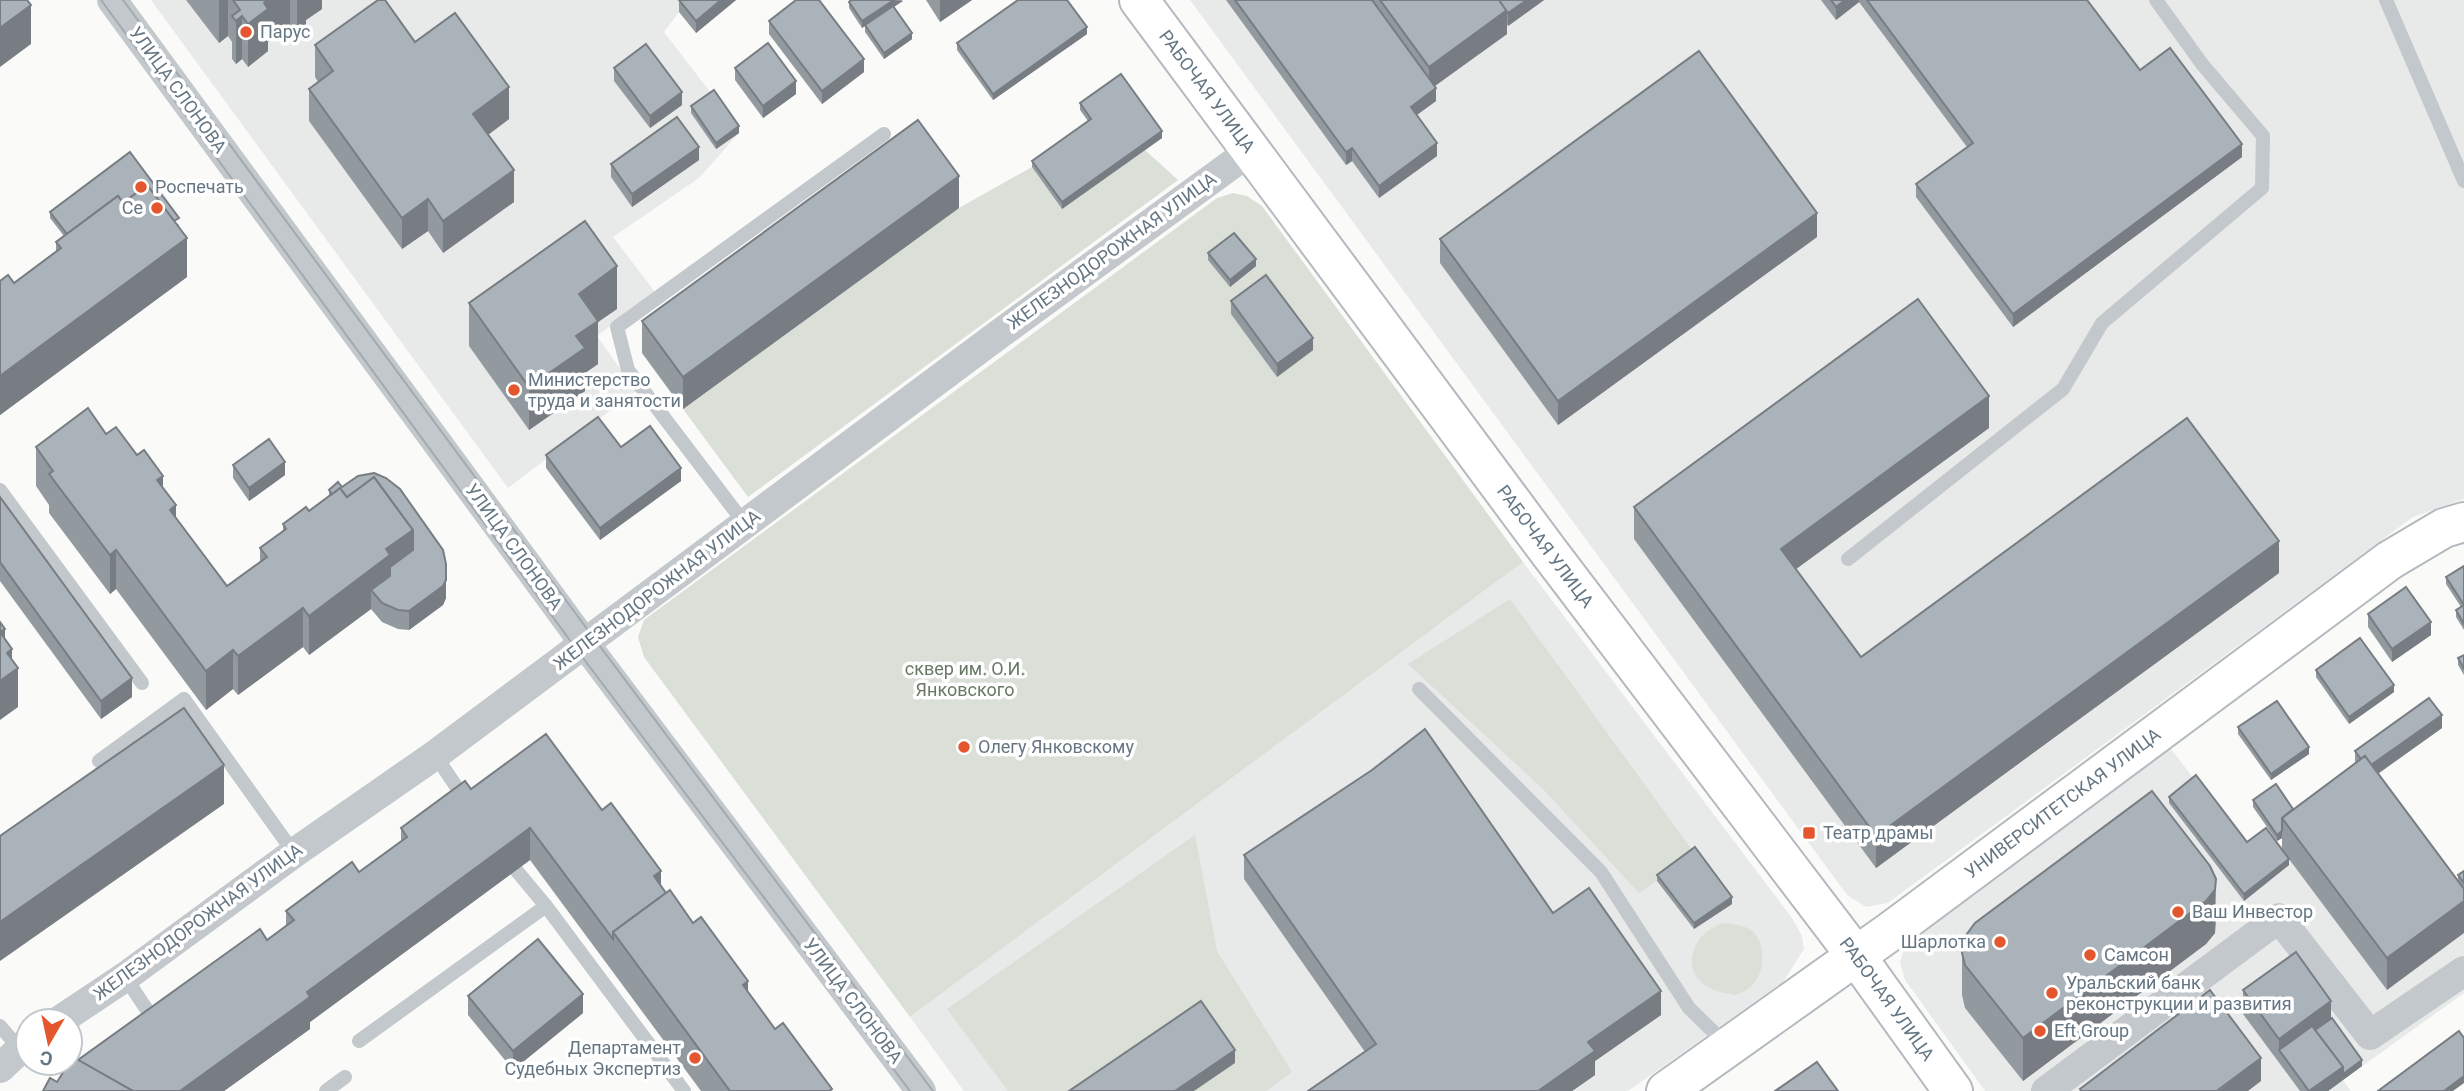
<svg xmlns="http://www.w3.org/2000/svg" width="2464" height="1091" viewBox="0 0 2464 1091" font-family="Roboto,sans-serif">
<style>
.built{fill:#e8e9e9}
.green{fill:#dadfd7}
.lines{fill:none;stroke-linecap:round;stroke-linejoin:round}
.secondary-casing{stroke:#b3babf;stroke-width:42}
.service{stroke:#c3c8cc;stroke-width:14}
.minor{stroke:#c3c8cc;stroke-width:30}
.secondary{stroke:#fff;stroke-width:38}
.tram{stroke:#a2aab0;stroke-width:2}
.wall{fill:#929a9f}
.shaded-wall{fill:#777d82}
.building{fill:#aab3b9;stroke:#777d82;stroke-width:2}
.poi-dot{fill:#e4572e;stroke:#fff;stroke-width:2.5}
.labels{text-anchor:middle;stroke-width:7;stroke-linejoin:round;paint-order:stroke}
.poi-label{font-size:18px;fill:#657683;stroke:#fff;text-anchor:start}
.street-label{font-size:18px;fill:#657683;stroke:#fff}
.park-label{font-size:18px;fill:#687a64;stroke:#fff}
</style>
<rect width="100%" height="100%" fill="#fafaf8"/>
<g class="built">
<polygon points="151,0 694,0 679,12 664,32 714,97 739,133 699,178 613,237 655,292 597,336 636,391 508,488"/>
<polygon points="1190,0 2464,0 2464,499 2413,517 1888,903 1866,907 1847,895"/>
<polygon points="1523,562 1792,918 1802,936 1804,949 1783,982 1628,1091 964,1091 910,1017"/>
<polygon points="2168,745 2247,848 2277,849 2372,780 2464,911 2464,993 2343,1080 2351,1091 1985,1091 1905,980 1900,963 1905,944"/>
</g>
<g class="green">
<polygon points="1145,150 1178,180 748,497 683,409 959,208 1032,167 1062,209"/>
<polygon points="1233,193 1247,196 1262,206 1523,562 910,1017 644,657 638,637 644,620 1217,198"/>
<polygon points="1510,599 1695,854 1639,893 1543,789 1408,664"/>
<polygon points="1195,835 1217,951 1292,1072 1266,1091 1008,1091 947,1009"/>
<path d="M1725,923C1733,925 1745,925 1752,931C1765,942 1766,969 1754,983C1750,989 1742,992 1735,995C1726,993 1716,992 1708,987C1678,968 1694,930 1725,923Z"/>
</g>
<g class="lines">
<defs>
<g id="secondary">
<path id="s1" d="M1139,0L1549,552L1856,956L1953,1091"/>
<path id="s2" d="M1666,1091L1891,931L2390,560L2444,528L2464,522"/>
</g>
</defs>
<use href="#secondary" class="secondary-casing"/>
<g class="service">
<polyline points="2386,0 2464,181"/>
<polyline points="0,490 142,683"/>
<polyline points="745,524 628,370 617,327 884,134"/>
<polyline points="1848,559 2063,389 2102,323 2262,188 2263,136 2202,64 2156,0"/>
<polyline points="1419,689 1601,872 1689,1008 1728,1046"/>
<polyline points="435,755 466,801"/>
<polyline points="99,761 184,699 294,853"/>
<polyline points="516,870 546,906 684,1091"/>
<polyline points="125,977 157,1025"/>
<polyline points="0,1026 19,1048"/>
<polyline points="359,1041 546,906"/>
<polyline points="326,1091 345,1077"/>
</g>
<g class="minor">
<polyline points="112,0 585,644 921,1091"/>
<polyline points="59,1021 125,977 294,853 435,755 998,335 1250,151"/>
<polyline points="0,1068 28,1042"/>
<polyline points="2046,1091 2279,918 2370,1035 2464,971"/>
</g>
<use href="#secondary" class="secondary"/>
<g class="tram">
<polyline points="101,0 577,650 910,1091"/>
<polyline points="123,0 593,637 933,1091"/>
</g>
</g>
<g class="wall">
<polygon points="186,0 322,0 322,9 306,20 306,29 297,36 290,26 268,42 268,51 248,67 242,59 236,64 232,59 232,42 228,36 219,43"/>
<polygon points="679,0 736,0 696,33 679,12"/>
<polygon points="903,0 893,7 912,39 884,59 865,32 865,26 862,28 849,8 849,2"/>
<polygon points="926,0 972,0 940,22"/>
<polygon points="1226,0 1544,0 1508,26 1507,24 1507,34 1435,86 1436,101 1417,115 1437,156 1379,198 1352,161 1346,165"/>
<polygon points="1821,0 2087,0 2140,70 2242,157 2013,327 1916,197 1916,184 1967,147 1859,2 1836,20"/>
<polygon points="769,21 864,72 822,104 769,34"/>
<polygon points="1087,34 993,100 957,50 957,43"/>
<polygon points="415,42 509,119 488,135 514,202 443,253 428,231 402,249 309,121 309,89 318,82 315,77 315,45"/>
<polygon points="614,68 682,105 650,128 614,81"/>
<polygon points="735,68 796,94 763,118 735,80"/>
<polygon points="1080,103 1162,138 1062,209 1032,167 1032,161 1088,121 1080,110"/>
<polygon points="691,106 739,133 716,149 691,113"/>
<polygon points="699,160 632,207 611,177 611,164"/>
<polygon points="959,208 683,409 642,353 642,321"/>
<polygon points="50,212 179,224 178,225 187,277 0,415 0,281 14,283 56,251 56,242 64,236 50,218"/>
<polygon points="1817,237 1558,425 1440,263 1440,239"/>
<polygon points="1208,253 1256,266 1230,287 1208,260"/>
<polygon points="1231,301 1313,350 1277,377 1231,314"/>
<polygon points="469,303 617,309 598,322 598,364 585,373 585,391 529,430 469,346"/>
<polygon points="1989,428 1796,569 1861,657 2279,573 1876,868 1634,539 1634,507"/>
<polygon points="106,434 163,488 176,518 227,586 260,562 260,548 283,531 283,524 309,511 329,497 329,490 342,487 446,583 446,598 443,605 409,630 398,629 382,622 371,609 309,655 303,647 238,695 233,689 206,710 116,589 110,594 49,513 49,505 36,486 36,447"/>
<polygon points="621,447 681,481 600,540 546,468 546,455"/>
<polygon points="233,465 285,475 249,501 233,478"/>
<polygon points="0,497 132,697 101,719 0,581"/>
<polygon points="2464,566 2464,630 2456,617 2456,610 2461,607 2446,584 2446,577"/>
<polygon points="2368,614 2431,635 2392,662 2368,627"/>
<polygon points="2464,655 2464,675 2458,665 2458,658"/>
<polygon points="2316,670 2394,692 2349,724 2316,677"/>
<polygon points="2238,727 2309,754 2271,780 2238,734"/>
<polygon points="2442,728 2378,774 2458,881 2458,875 2464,871 2464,901 2387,990 2289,859 2289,865 2244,901 2169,803 2169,797 2247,842 2282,849 2282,838 2277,841 2253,807 2253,800 2293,809 2355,764 2355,751"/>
<polygon points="471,789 602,810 666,893 693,923 748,992 775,1029 832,1091 701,1091 530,860 310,1022 310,1029 224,1091 43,1091 57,1082 78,1060 267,940 286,926 286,911 359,872 401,841 401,828"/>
<polygon points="1244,855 1553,913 1661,1015 1595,1061 1595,1075 1572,1091 1308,1091 1365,1052 1244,879"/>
<polygon points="1657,875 1732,904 1694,929 1657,881"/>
<polygon points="2216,921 2215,933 2206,944 2023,1081 1965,1008 1962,995 1962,953"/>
<polygon points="2243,990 2331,1018 2362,1066 2328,1091 2300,1091 2243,1014"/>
<polygon points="468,996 583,1013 513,1070 468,1015"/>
</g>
<g class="shaded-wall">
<polygon points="219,0 228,0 228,36 219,43"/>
<polygon points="267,0 290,0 290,26 268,42 268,51 248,67 248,24 264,3"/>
<polygon points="297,0 322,0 322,9 306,20 306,29 297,36"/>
<polygon points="721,0 736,0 696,33 696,21"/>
<polygon points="894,0 903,1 862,28 862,21"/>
<polygon points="940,0 972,0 940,22"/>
<polygon points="1527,0 1544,0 1508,26 1508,13"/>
<polygon points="1845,0 1859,0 1859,2 1836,20 1836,7"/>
<polygon points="31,5 31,44 0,67 0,28"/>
<polygon points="1507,10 1507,34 1429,90 1429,67"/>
<polygon points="242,16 242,59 236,64 236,21"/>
<polygon points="1087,27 1087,34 993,100 993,94"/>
<polygon points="912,33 912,39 884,59 884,53"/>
<polygon points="864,59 864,72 822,104 822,91"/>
<polygon points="796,81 796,94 763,118 763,106"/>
<polygon points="509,87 509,119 473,146 473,114"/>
<polygon points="1436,88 1436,101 1411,119 1411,107"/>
<polygon points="682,92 682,105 650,128 650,116"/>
<polygon points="739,126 739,133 716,149 716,143"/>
<polygon points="1162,131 1162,138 1062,209 1062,202"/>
<polygon points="1437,143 1437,156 1379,198 1379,186"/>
<polygon points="2242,144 2242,157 2013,327 2013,314"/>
<polygon points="699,147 699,160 632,207 632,194"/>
<polygon points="1352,148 1352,161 1346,165 1346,152"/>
<polygon points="514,170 514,202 443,253 443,221"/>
<polygon points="959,176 959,208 683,409 683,377"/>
<polygon points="428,199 428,231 402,249 402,218"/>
<polygon points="1817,213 1817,237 1558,425 1558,401"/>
<polygon points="187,238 187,277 0,415 0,376"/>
<polygon points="1256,259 1256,266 1230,287 1230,280"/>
<polygon points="617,266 617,309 598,322 598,364 585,373 585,391 529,430 529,387 579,294"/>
<polygon points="1313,338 1313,350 1277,377 1277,364"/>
<polygon points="1989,396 1989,428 1781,580 1781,549"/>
<polygon points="285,462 285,475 249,501 249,488"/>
<polygon points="681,468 681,481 600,540 600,528"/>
<polygon points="163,476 163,515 157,480"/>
<polygon points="176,505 176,544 170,510"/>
<polygon points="413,530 413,569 371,590 371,609 309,655 309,616 386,549"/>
<polygon points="2279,541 2279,573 1876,868 1876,836"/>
<polygon points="116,550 116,589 110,594 110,555"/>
<polygon points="446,564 446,598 443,605 409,630 409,611"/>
<polygon points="303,608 303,647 238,695 238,656"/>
<polygon points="2431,622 2431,635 2392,662 2392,649"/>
<polygon points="5,629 5,668 0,632"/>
<polygon points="12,649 12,673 18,668 18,707 0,720 0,681 7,653"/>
<polygon points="233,650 233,689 206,710 206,671"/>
<polygon points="132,678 132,697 101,719 101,701"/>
<polygon points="2394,685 2394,692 2349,724 2349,717"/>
<polygon points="2442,715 2442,728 2367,781 2367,768"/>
<polygon points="2309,747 2309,754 2271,780 2271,774"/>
<polygon points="224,765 224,804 0,961 0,922"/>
<polygon points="530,828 530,860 310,1022 310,1029 224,1091 180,1091 307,992"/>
<polygon points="2282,831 2282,838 2277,841 2277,835"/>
<polygon points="2289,859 2289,865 2244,901 2244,894"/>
<polygon points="661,871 661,903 654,876"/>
<polygon points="2216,879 2215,933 2206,944 2023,1081 2023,1038"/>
<polygon points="1732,897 1732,904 1694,929 1694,923"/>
<polygon points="2464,901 2464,933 2387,990 2387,958"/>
<polygon points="748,981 748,1020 743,985"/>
<polygon points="1661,991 1661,1015 1595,1061 1595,1075 1572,1091 1538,1091 1588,1042"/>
<polygon points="583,994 583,1013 513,1070 513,1051"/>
<polygon points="2331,1001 2331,1025 2279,1050 2279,1039"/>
<polygon points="1235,1050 1235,1063 1194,1091 1175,1091"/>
<polygon points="2261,1058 2261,1081 2248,1091 2218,1091"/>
<polygon points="2362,1060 2362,1066 2328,1091 2311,1091 2343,1067"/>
<polygon points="2464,1076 2464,1083 2453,1091 2444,1091"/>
</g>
<g class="building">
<polygon points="0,0 27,0 31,5 0,28"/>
<polygon points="233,0 267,0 264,3 268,9 248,24 242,16 236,21 232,16 240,10"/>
<polygon points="378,0 385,0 415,42 455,13 509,87 473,114 514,170 443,221 428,199 402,218 309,89 333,71 315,45"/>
<polygon points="679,0 721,0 696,21"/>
<polygon points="796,0 819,0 864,59 822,91 769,21"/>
<polygon points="851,0 894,0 862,21 849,2"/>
<polygon points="1018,0 1067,0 1087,27 993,94 957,43"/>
<polygon points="1235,0 1372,0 1436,88 1411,107 1437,143 1379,186 1352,148 1346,152"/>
<polygon points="1380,0 1499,0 1507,10 1429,67"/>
<polygon points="1499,0 1527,0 1508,13"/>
<polygon points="1831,0 1845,0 1836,7"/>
<polygon points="1867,0 2087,0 2140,70 2170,48 2242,144 2013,314 1916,184 1973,143"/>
<polygon points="893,6 912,33 884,53 865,25"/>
<polygon points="768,43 796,81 763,106 735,68"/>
<polygon points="646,44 682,92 650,116 614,68"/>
<polygon points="1699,51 1817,213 1558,401 1440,239"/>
<polygon points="1121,74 1162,131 1062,202 1032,161 1091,119 1080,103"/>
<polygon points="714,90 739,126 716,143 691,106"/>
<polygon points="677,117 699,147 632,194 611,164"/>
<polygon points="918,120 959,176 683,377 642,321"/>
<polygon points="130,152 179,218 174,221 147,185 123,203 118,196 67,234 50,212"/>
<polygon points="147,185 187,238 0,376 0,281 8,275 14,283 61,248 56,242 118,196 123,203"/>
<polygon points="585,221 617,266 579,294 598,321 576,336 585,348 529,387 469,303"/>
<polygon points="1234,233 1256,259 1230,280 1208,253"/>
<polygon points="1266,275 1313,338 1277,364 1231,301"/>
<polygon points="1918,299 1989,396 1781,549 1861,657 2187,418 2279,541 1876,836 1634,507"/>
<polygon points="88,408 106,434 116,427 137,455 144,450 163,476 157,480 176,505 170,510 227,586 267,557 260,548 286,529 283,524 306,507 309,511 340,488 347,497 374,477 413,530 386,549 390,555 309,616 303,608 238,656 233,650 206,671 116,550 110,555 49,474 53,471 36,447"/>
<polygon points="598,417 621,447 650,426 681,468 600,528 546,455"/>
<polygon points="269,439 285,462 249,488 233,465"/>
<polygon points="374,473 386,478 400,489 443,550 446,564 446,580 443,586 409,611 398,610 382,603 371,590 390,576 390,567 413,550 413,530 374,477 347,497 340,488 332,494 329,490 338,482 342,487 358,476"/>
<polygon points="0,497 132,678 101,701 0,562"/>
<polygon points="2464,566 2464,624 2456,610 2464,605 2446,577"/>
<polygon points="2406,587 2431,622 2392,649 2368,614"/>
<polygon points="0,622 5,629 0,632 12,649 7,653 18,668 0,681"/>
<polygon points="2360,638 2394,685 2349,717 2316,670"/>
<polygon points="2464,655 2464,669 2458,658"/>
<polygon points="2429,698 2442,715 2371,765 2365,756 2361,759 2355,751"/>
<polygon points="2277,701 2309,747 2271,774 2238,727"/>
<polygon points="184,708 224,765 0,922 0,836"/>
<polygon points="1425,729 1553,913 1589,888 1661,991 1588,1042 1595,1051 1538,1091 1308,1091 1376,1044 1244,855 1372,770"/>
<polygon points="546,734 602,810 611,803 661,871 654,876 666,893 613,932 613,939 530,828 307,992 310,997 180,1091 133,1091 78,1060 260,929 267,940 294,920 286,911 352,862 359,872 407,837 401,828 465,781 471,789"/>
<polygon points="2365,756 2464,889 2464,901 2387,958 2282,818"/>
<polygon points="2196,775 2247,842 2266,828 2289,859 2244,894 2169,797"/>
<polygon points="2276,784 2293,809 2282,818 2282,831 2277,835 2253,800"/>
<polygon points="2152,791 2210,866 2216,879 2215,890 2206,901 2023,1038 1965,965 1962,953 1964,938 1975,923"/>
<polygon points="1695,847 1732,897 1694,923 1657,875"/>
<polygon points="2464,871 2464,883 2458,875"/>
<polygon points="670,890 693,923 701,917 748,981 743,985 775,1029 783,1023 832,1089 829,1091 730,1091 613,932"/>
<polygon points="538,939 583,994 513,1051 468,996"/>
<polygon points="2296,952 2331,1001 2279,1039 2243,990"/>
<polygon points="2210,990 2261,1058 2218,1090 2218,1091 2081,1091 2080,1089"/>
<polygon points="1201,1001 1235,1050 1175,1091 1069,1091"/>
<polygon points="2332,1018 2362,1060 2343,1074 2343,1067 2315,1030"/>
<polygon points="2312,1026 2343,1067 2309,1091 2279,1050"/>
<polygon points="2459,1031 2464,1038 2464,1076 2444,1091 2378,1091"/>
<polygon points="73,1057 133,1091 43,1091 50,1078 57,1082 69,1063 70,1063"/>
<polygon points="1817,1062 1838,1091 1775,1091"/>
</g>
<g class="poi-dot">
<circle cx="246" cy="32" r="7"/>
<circle cx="141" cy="187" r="7"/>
<circle cx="157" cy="208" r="7"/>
<circle cx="514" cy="390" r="7"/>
<circle cx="964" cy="747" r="7"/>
<rect x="1802" y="826" width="14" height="14" rx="3.5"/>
<circle cx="2178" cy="912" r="7"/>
<circle cx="2000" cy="942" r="7"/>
<circle cx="2090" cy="955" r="7"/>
<circle cx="2052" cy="993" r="7"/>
<circle cx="2040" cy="1031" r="7"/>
<circle cx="695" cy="1058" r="7"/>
</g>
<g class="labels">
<g class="poi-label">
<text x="260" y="38">Парус</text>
<text x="155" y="193">Роспечать</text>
<text x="143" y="214" text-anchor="end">Се</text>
<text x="528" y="386">Министерство<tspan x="528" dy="21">труда и занятости</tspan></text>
<text x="978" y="753">Олегу Янковскому</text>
<text x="1823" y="839">Театр драмы</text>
<text x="2192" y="918">Ваш Инвестор</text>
<text x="1986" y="948" text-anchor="end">Шарлотка</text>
<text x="2104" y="961">Самсон</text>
<text x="2066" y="989">Уральский банк<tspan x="2066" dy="21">реконструкции и развития</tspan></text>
<text x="2054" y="1037">Eft Group</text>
<text x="681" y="1054" text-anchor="end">Департамент<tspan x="681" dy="21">Судебных Экспертиз</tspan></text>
</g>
<g class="street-label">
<text transform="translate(178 90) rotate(54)" y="6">УЛИЦА СЛОНОВА</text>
<text dy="6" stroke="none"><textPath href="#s1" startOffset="114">РАБОЧАЯ УЛИЦА</textPath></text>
<text transform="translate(1112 251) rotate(-36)" y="6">ЖЕЛЕЗНОДОРОЖНАЯ УЛИЦА</text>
<text dy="6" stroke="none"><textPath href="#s1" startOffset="681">РАБОЧАЯ УЛИЦА</textPath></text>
<text transform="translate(514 547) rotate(54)" y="6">УЛИЦА СЛОНОВА</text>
<text transform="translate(657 590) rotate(-37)" y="6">ЖЕЛЕЗНОДОРОЖНАЯ УЛИЦА</text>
<text dy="6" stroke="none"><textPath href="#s2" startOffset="490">УНИВЕРСИТЕТСКАЯ УЛИЦА</textPath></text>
<text transform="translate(198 922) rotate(-36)" y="6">ЖЕЛЕЗНОДОРОЖНАЯ УЛИЦА</text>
<text dy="6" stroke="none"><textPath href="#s1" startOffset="1248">РАБОЧАЯ УЛИЦА</textPath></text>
<text transform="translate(853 1001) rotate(53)" y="6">УЛИЦА СЛОНОВА</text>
</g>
<g class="park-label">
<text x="965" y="675">сквер им. О.И.<tspan x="965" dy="21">Янковского</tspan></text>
</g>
</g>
<g transform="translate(49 1042) rotate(189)"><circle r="33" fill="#ffffff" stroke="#c1c8cd" stroke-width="2"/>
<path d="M0-5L12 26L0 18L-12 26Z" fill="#e4572e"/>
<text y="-10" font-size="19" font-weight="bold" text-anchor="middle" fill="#657683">С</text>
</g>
</svg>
